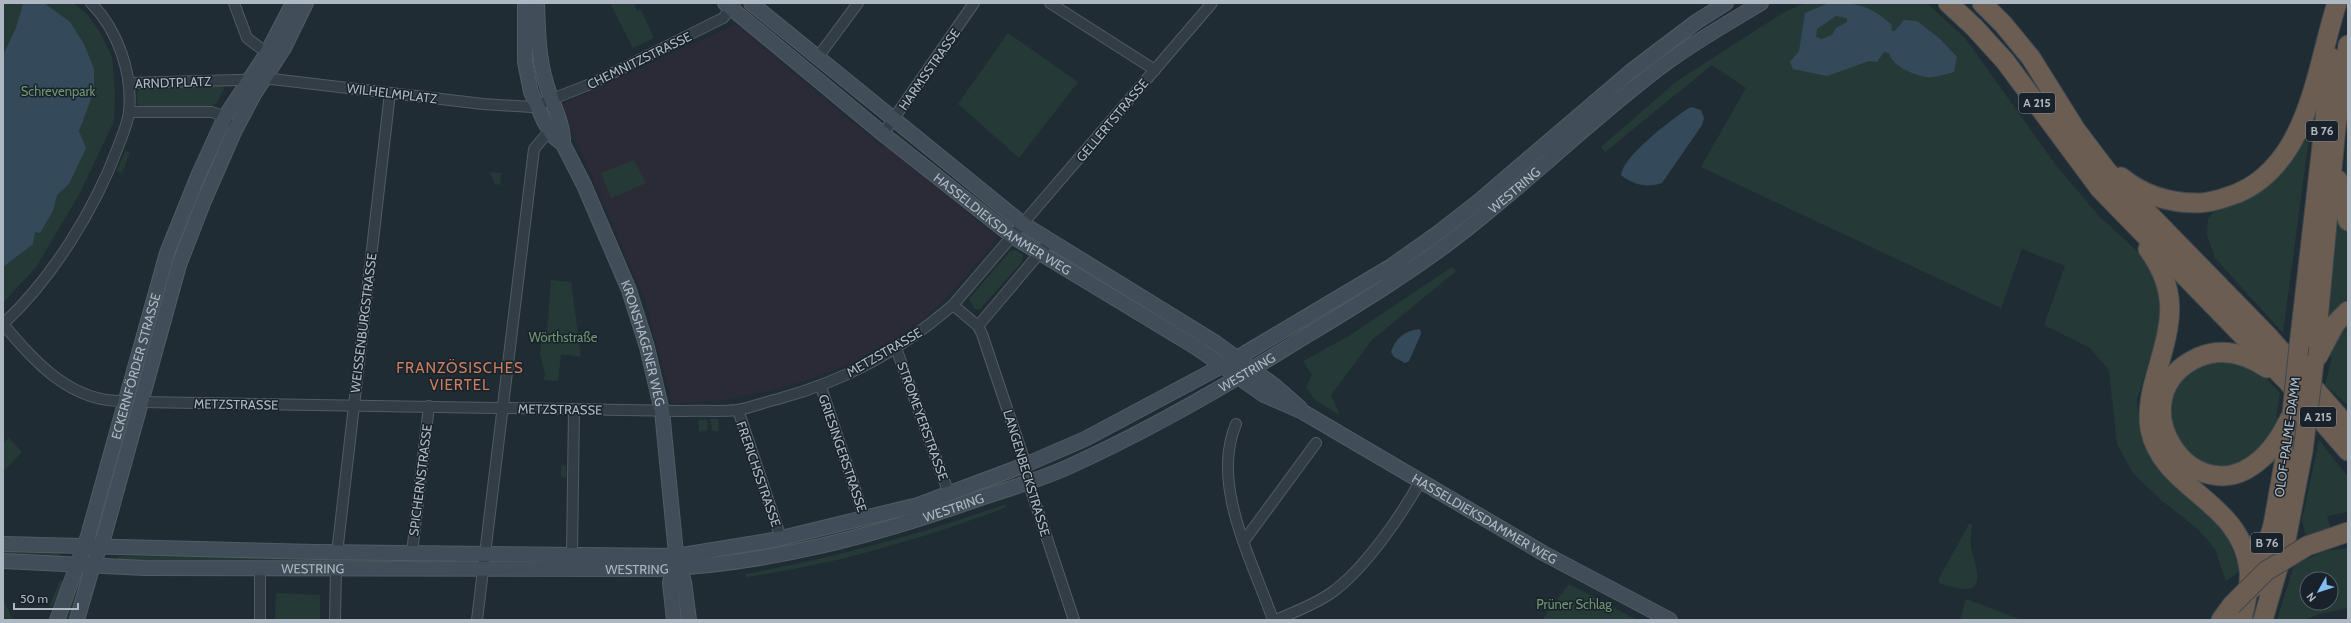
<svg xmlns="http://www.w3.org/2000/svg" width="2351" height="623" viewBox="0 0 2351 623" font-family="Cabin,sans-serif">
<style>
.medical{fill:#2b2b37}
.green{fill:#253a37;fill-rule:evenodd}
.water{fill:#344a5b;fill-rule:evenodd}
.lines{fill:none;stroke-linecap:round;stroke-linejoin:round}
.street-casing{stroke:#515b63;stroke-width:12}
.secondary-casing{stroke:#515b63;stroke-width:16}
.highway-casing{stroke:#3e4850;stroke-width:21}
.street{stroke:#333d45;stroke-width:10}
.secondary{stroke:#414d58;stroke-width:14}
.highway{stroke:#6b5d51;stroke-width:19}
.highway-bridge-casing{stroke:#3e4850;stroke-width:21;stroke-linecap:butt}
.highway-bridge{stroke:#6b5d51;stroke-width:19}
.labels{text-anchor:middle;stroke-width:3;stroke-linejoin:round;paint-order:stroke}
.shield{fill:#19222a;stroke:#818b94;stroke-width:1}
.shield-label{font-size:12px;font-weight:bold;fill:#adb8c2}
.street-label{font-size:13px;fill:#adb8c2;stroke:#19222a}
.park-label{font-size:13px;fill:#6f9671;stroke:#19222a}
.quarter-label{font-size:15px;letter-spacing:1px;fill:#cc7e5e;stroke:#19222a}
</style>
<rect width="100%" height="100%" fill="#202c34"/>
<polygon class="medical" points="736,24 881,146 889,148 998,238 943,302 920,322 894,339 852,363 808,380 768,391 716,401 672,403 645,300 561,105"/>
<g class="green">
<polygon points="3,3 73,3 86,13 100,32 112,57 115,93 114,121 80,193 36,267 3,303"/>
<polygon points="610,3 634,3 637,11 641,10 654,38 633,48"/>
<polygon points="1806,3 1927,3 1965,38 2055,164 2098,215 2138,252 2153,272 2160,298 2158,331 2137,400 2140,434 2152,459 2177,486 2211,518 2229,539 2240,571 2226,581 2215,549 2198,529 2162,501 2133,473 2117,444 2109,370 2090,348 2044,325 2065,266 2022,249 2001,308 1701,167 1746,88 1712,65 1605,152 1601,147 1677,81 1786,11"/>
<polygon points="1008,33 1078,82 1019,158 958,104"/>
<polygon points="223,86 224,89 216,104 212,106 140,107 137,104 137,91 140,89"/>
<polygon points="2348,125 2348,206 2344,183"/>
<polygon points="2303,132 2309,137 2283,333 2215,258 2207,235 2208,219 2213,212 2245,200"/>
<polygon points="125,151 130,152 122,173 117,171"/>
<polygon points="634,160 646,183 611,198 601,173"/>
<polygon points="490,172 501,173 500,185 495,184"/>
<polygon points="2336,205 2348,230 2348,308 2334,321 2326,318"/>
<polygon points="1016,250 1023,255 1022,262 980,309 975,309 969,299 1010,251"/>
<polygon points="1057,250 1205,344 1054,254"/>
<polygon points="1452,267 1456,271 1372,340 1331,395 1340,415 1315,400 1306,387 1312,375 1303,361 1349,336"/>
<polygon points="551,280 571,282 581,357 561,354 558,381 544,380 545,373 540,354 542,333 547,332"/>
<polygon points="2348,317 2348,405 2325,385 2332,357 2328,356"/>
<polygon points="2224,358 2262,374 2280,393 2276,417 2279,419 2266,450 2229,470 2186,458 2165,416 2182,374"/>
<polygon points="710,419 718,419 719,431 710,430 712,428"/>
<polygon points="698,420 707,420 708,430 699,432"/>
<polygon points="9,438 22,452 3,472 3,443"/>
<polygon points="2319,440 2348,477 2348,512 2327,516 2330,527 2306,537 2302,520"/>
<polygon points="561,465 566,466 566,478 561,477"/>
<polygon points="1013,475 1014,479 979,493 822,542 725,557 868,522"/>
<path d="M1006,504V507L999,510C918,540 832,565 746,577L745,574C834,558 921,534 1006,504Z"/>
<path d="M1969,524H1972C1972,531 1970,540 1971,547C1972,556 1986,588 1968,589C1960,590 1948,585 1940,584L1938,580Z"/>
<path d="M2348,548V608L2319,614L2305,620H2277L2294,565L2325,551ZM2307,579H2331V603H2307Z"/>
<polygon points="3,549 61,551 59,556 3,555"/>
<polygon points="118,556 313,557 312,564 118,561"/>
<polygon points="319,557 467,558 467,561 416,560 319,564"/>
<polygon points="60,581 64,581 52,607 49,606"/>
<polygon points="74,582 79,582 70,620 62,620"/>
<polygon points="1569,584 1637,620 1542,620"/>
<polygon points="276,593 320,595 320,620 275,620"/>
<polygon points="3,599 13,620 3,620"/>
<polygon points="1966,599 2022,620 1960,620"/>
</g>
<g class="water">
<polygon points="27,3 44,3 70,22 84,44 94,69 94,91 79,131 86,148 69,184 57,195 53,211 40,233 35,232 33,244 3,267 3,55 16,28 23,4"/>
<path d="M1829,3C1858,3 1869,5 1892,25L1891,30L1895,31L1904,20L1917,21L1940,39L1957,57L1954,72C1946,74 1935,78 1926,77C1914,75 1892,66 1889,53L1884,52L1877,62L1869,61L1827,76L1793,69L1790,62L1799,51L1805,13ZM1836,16L1847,18V22L1836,28L1832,35L1822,39L1816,37L1817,29Z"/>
<path d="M1691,107L1701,110L1704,118L1702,125L1662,183C1648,188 1633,185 1621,175C1622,157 1675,116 1691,107Z"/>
<path d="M1420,329L1421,334L1409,361L1405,363L1394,357L1391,352C1395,338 1406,330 1420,329Z"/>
</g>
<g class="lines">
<defs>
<g id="street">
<polyline points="234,3 247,38 267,53"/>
<polyline points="1050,3 1155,70"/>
<polyline points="818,57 858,3"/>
<polyline points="129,83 272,79 483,104 532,107 593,83 723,18 735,3"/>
<polyline points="129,112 212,112 225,117 228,122"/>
<polyline points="883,134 974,3"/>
<polyline points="953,305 978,326 982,334 1023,456 1028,481 1074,620"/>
<path d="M3,324C52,279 95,209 118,147C122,136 128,123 129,112C133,74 118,30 91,3"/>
<path d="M3,324C35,362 71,403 125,401"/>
<polyline points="978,326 1049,242"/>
<polyline points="896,348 949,494"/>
<polyline points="821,387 865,519"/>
<path d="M141,402L682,411C700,410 719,412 737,410C750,408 765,402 778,399C847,380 898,352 953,305L1212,3"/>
<polyline points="738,410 781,538"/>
<path d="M1236,424C1210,485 1253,562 1273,620"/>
<polyline points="1244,541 1316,443"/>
<polyline points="337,553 390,93"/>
<polyline points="412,553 429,406"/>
<polyline points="572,555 574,409"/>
<polyline points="260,568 260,620"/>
<polyline points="335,620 336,568"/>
<polyline points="477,620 534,149 550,130"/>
<path d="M1276,620C1294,612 1314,605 1331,593C1364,570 1401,516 1421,480"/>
</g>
<g id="secondary">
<path id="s1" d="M525,3V62L531,92L544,121L554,137L563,144L584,185L629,290L647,347L662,411L675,543L676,556L670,583L674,620"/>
<path d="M537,3C538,29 538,54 545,79C550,101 564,122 563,144"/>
<path id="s2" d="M725,3L883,134L1012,236L1197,348L1264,395L1303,412L1543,553L1670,620"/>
<polyline points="751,3 1023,224 1213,341 1275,386 1300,408"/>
<polyline points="3,544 316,552 676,556 773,540 918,505 1025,465 1085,439 1237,358 1390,267 1438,233 1479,201 1630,72 1696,22 1726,3"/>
<polyline points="678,560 684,582 689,620"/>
<path id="s3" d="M3,561L145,568L657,569C768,564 874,536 978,499C1008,489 1039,480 1068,467C1148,431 1226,386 1301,339C1352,308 1402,278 1450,242C1519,190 1581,129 1649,76C1684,48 1723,26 1761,3"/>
<path id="s4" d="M57,620L88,536L167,253L198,176L225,117L267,53L293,3"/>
<polyline points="77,620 93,565 104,536 179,265 203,203 235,130 253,96 284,48 306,3"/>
</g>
<g id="highway">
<polyline points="1948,3 1974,27 2005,61 2100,189 2288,382 2348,451"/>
<polyline points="1982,3 2003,24 2031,58 2076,130 2107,171 2268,336 2348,427"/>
<path d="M2121,177C2143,195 2169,203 2197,203C2211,203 2225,198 2238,193C2309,162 2316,68 2337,3"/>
<polyline points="2338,180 2341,201 2348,221"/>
<path d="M2148,249C2181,294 2170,326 2156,375C2151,392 2147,411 2150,429C2163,491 2240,499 2249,569C2251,585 2245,604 2242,620"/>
<polyline points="2299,346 2332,58"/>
<polyline points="2318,356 2335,324 2348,311"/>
<polyline points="2314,363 2336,127 2348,45"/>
<path d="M2267,368C2246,354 2223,347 2199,357C2113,395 2192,521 2261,459C2275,447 2284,430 2292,414"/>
<polyline points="2307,546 2348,532"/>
<polyline points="2255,587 2273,525 2291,424"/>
<polyline points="2221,620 2232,605"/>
<polyline points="2263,620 2286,540 2303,451"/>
</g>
</defs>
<use href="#street" class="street-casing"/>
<use href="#secondary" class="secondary-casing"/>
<use href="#highway" class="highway-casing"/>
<use href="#street" class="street"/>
<use href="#secondary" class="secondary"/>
<use href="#highway" class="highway"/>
<defs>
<g id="highway-bridge">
<polyline points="2292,414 2299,346"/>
<polyline points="2303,451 2314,363"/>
<polyline points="2232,605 2266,571 2307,546"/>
</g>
</defs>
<use href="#highway-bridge" class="highway-bridge-casing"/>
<use href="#highway-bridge" class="highway-bridge"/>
</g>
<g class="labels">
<g class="shield">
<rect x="2019" y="93" width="36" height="20" rx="3"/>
<rect x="2306" y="121" width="32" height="20" rx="3"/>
<rect x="2300" y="407" width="36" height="20" rx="3"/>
<rect x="2251" y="533" width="32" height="20" rx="3"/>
</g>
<g class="shield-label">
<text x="2037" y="107">A 215</text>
<text x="2322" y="135">B 76</text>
<text x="2318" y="421">A 215</text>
<text x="2267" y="547">B 76</text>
</g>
<g class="street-label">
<text transform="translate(639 60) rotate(-26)" y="5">CHEMNITZSTRASSE</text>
<text transform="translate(929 69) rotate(-55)" y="5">HARMSSTRASSE</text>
<text transform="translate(173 82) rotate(-2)" y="5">ARNDTPLATZ</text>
<text transform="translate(392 93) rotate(7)" y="5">WILHELMPLATZ</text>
<text transform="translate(1112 120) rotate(-50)" y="5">GELLERTSTRASSE</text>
<text dy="5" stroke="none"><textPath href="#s3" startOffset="1606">WESTRING</textPath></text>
<text dy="5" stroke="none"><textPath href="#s2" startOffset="355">HASSELDIEKSDAMMER WEG</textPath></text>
<text transform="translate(363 323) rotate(-83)" y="5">WEISSENBURGSTRASSE</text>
<text dy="5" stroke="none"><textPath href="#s1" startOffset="367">KRONSHAGENER WEG</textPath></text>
<text transform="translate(884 352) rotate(-30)" y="5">METZSTRASSE</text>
<text dy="5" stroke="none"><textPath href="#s4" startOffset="266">ECKERNFÖRDER STRASSE</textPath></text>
<text dy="5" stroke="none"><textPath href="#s3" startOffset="1282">WESTRING</textPath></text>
<text transform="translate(236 404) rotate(1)" y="5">METZSTRASSE</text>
<text transform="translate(560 409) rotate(1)" y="5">METZSTRASSE</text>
<text transform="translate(923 421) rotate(70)" y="5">STROMEYERSTRASSE</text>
<text transform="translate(2287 437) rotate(-82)" y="5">OLOF-PALME-DAMM</text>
<text transform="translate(843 453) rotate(71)" y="5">GRIESINGERSTRASSE</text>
<text transform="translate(1027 473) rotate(73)" y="5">LANGENBECKSTRASSE</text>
<text transform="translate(759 474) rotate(71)" y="5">FRERICHSSTRASSE</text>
<text transform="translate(420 480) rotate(-83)" y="5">SPICHERNSTRASSE</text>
<text dy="5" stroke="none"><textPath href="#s3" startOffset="958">WESTRING</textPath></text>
<text dy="5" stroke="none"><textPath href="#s2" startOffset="921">HASSELDIEKSDAMMER WEG</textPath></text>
<text dy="5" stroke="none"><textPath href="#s3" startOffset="310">WESTRING</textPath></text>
<text dy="5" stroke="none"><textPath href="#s3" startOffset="634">WESTRING</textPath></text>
</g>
<g class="park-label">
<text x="58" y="96">Schrevenpark</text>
<text x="563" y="342">Wörthstraße</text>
<text x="1574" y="609">Prüner Schlag</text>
</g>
<g class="quarter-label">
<text x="460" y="373">FRANZÖSISCHES<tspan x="460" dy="17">VIERTEL</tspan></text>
</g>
</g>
<rect width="2351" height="623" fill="none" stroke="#adb8c2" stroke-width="8"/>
<g transform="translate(2319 591) rotate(231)"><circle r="19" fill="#19222a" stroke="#545e67"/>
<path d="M0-3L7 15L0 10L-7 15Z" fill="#83bdf2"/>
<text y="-6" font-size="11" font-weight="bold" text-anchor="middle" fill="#adb8c2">N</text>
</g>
<path d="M14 603v6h64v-6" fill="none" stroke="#adb8c2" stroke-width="2"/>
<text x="20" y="603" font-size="12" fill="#adb8c2" stroke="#19222a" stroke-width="3" paint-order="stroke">50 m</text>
</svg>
